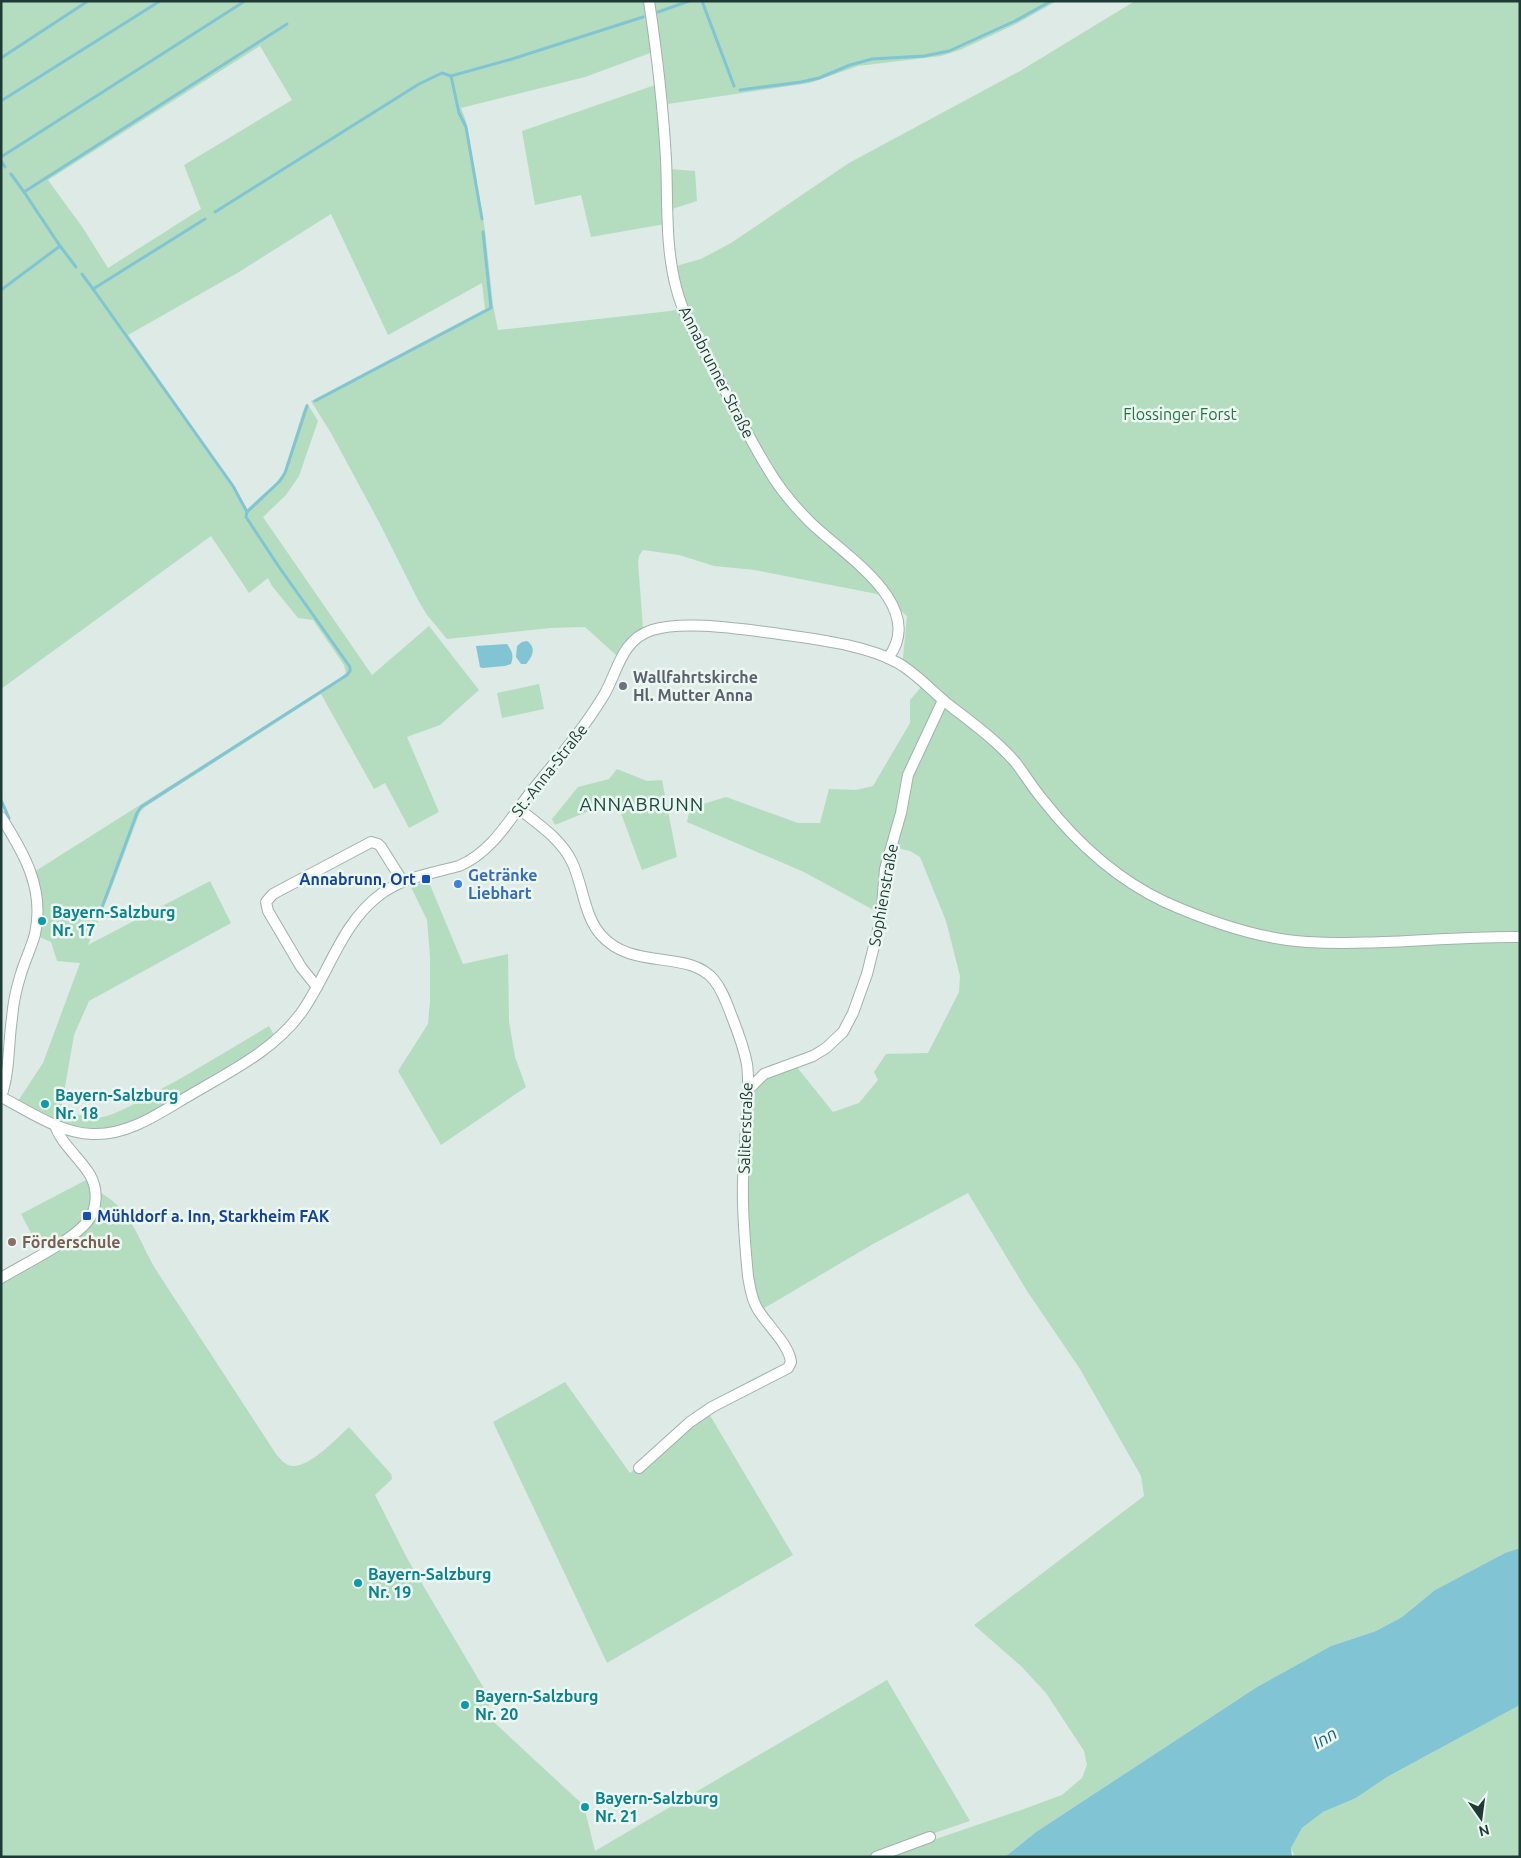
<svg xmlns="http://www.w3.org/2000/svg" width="1521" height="1858" viewBox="0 0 1521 1858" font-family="Ubuntu,sans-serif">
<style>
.green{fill:#b4ddc0;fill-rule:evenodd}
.water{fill:#81c4d4}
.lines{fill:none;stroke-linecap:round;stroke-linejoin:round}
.stream{stroke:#81c4d4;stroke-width:3}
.minor-casing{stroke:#a0b2ac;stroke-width:12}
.minor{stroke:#fff;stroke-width:10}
.worship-dot{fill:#6b7280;stroke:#edf7f2;stroke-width:2}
.transit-dot{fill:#1a4fb4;stroke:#edf7f2;stroke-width:2}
.shop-dot{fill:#3f7fe0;stroke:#edf7f2;stroke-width:2}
.culture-dot{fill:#0f9aa8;stroke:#edf7f2;stroke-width:2}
.education-dot{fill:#8d6e63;stroke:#edf7f2;stroke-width:2}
.labels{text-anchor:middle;stroke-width:5;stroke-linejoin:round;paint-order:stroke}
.street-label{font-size:16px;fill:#1e3a34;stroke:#edf7f2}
.park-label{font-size:16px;fill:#267346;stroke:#edf7f2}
.worship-label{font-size:16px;font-weight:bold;fill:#5b616d;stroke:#edf7f2;text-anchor:start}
.shop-label{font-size:16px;font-weight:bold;fill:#366cbe;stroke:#edf7f2;text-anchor:start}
.transit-label{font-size:16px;font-weight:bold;fill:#164399;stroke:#edf7f2;text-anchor:end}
.culture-label{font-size:16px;font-weight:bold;fill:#0d838f;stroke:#edf7f2;text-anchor:start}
.education-label{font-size:16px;font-weight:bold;fill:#785e54;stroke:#edf7f2;text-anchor:start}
.water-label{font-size:18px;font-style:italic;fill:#156579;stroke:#edf7f2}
.quarter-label{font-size:19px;letter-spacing:1px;fill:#194d42;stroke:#edf7f2}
</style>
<rect width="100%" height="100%" fill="#ddeae5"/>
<g class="green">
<path d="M1,1H645L653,52L585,77L461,108L466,121L485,230L493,305L498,330L670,311L678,309L681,287L676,266L701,259L731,243L849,163L1020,71L1135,1H1520V1548L1505,1553L1435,1590L1402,1617L1376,1631L1331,1646L1257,1687L1036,1832L1005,1857H883L1021,1810L1062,1795L1082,1778L1087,1765L1084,1751L1046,1693L1021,1666L974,1625L1144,1496L1141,1476L1080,1369L1027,1291L968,1193L873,1244L761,1310L750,1275L745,1173L752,1095C761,1078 779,1073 796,1066L833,1112L859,1103L878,1080L874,1072L886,1054L928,1053L959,992L960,976L946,921L920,857L910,851L888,846L879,913L804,872L687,822L690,808L726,797L798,823H820L829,789L856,790L873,786L910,723V700L922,686L902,668L907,616L882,595L755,570L714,566L679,555L643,550L639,556L638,562L643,628L624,644L616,655L585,627L550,628L447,639L427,615L418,600L380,524L331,433L311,401L485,309L482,283L388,335L331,214L239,272L128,335L211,453L247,509L275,484L284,472L303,411L307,403L318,421L299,476L286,495L263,517L372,675L429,626L479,690L440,725L407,737L439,812L409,828L385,783L374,789L321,694L145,807L140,812L108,897L88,945L210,881L231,923L89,1001L74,1035L61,1110C74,1113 89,1119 103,1117C120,1113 137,1102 152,1094C192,1073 230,1049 269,1026L274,1035C244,1061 211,1079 177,1098C154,1111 128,1129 100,1130C70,1131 44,1114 18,1101L43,1063L80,963L57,961L51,942L37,936L34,872L339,679L346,673L344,665L313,620L298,618L272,586L268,578L249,593L211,536L1,689ZM260,46L292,100L184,165L201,209L108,268L83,228L48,180Z"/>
<polygon points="653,1 1057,1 1016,24 960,50 941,56 858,66 810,83 668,104"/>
<polygon points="655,85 670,169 695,171 697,201 672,209 665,224 591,237 581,195 535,205 522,131"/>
<polygon points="539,684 544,709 502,718 497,693"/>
<polygon points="617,769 647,781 662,780 677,857 642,870 616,800 555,825 552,819 578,787 609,779"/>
<polygon points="428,880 463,964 508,954 509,1021 515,1057 526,1087 441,1145 398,1071 428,1024 430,1001 430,956 427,920 411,887"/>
<path d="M88,1179C100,1220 72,1232 40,1250L21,1214Z"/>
<path d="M101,1193C135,1213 138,1242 158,1273L276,1454C279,1457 283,1463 288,1465C306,1472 336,1439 349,1427L391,1474L392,1479L375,1495L408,1560L492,1702L483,1712L580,1802L586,1814L595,1851L887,1680L970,1821L884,1850L868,1857H1V1283L68,1244Z"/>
<polygon points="565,1382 630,1473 672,1436 708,1412 793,1555 607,1663 493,1422"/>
<polygon points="1520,1705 1520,1857 1295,1857 1291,1848 1302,1828 1323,1812 1356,1798 1387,1777"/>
</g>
<g class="water">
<path d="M527,641C537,648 532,657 526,664H521L516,657L517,646L522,642Z"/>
<path d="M507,644C512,651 514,655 511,664L505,666L482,668L480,667L476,646Z"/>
<polygon points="1520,1548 1520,1705 1387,1777 1356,1798 1323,1812 1302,1828 1291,1848 1292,1857 1005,1857 1036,1832 1257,1687 1331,1646 1376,1631 1402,1617 1435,1590 1505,1553"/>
</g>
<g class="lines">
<g class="stream">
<polyline points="702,1 734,86"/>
<polyline points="658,12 689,1"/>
<polyline points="1,58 88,1"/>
<polyline points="451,76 459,113 466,127 482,219"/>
<polyline points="740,90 801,82 819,78 850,65 872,59 924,56 949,51 1015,21 1051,1"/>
<polyline points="1,101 160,1"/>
<polyline points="1,157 245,1"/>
<polyline points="1,161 5,167"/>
<polyline points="11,174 24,192 287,24"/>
<polyline points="24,192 60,246"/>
<polyline points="215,212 419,84 442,73 451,76 512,59 643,17"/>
<polyline points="82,274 93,289 205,219"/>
<polyline points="93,289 233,486 247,512 246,517 279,567 350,667 350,671 347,675 141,807 137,813 101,910"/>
<polyline points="1,290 60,246 76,267"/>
<polyline points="315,401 491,308 483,232"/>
<polyline points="247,512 280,481 285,473 307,406"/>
<polyline points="1,800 9,818"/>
</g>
<defs>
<g id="minor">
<path d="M649,1C657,54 663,106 666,159C668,201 665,245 676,287C684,320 704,349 719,379C735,409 750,440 768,469C779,488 794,506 810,522C841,553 929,605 888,658"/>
<path d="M519,809C538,824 561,839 572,862C583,885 584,916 601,935C632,971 689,949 714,980C723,991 727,1004 732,1017C738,1032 744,1049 747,1064C749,1079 748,1095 747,1110C746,1133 744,1157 743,1181C742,1212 745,1245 748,1276C750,1287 751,1298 757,1308C766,1324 789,1344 791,1362L788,1368L712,1407L690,1422L639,1468"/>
<path d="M1,817C24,853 45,889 35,934C31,949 24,962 20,977C16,990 13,1005 12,1018C8,1045 10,1071 1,1097"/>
<polyline points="317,987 301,967 268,911 266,902 273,894 371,842 378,844 381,847 403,882"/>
<polyline points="748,1090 764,1074 813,1056 826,1048 843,1032 853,1013 867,974 881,918 885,869 901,813 908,775 943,700"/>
<path d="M1,1097C29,1111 59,1133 92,1134C129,1136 162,1111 192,1094C231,1071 274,1050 301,1013C329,974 341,923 381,894C404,877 433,873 459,866C491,853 510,819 530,793C556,761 583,730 604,695C618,671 621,640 652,630C684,620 740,629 773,633C811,639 865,644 898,663C919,675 934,694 953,708C975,725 998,742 1016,763C1025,775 1033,788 1043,800C1076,842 1116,879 1165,902C1210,922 1258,939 1307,942C1378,946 1449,936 1520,937"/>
<path d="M1,1278C24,1264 72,1241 87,1222C98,1209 98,1189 90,1175C80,1158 61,1144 55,1125"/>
<polyline points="876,1857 930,1837"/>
</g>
</defs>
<use href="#minor" class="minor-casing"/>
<use href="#minor" class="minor"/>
</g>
<circle class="worship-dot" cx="623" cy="686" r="5"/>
<g class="transit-dot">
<rect x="421" y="874" width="10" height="10" rx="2.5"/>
<rect x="82" y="1211" width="10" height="10" rx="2.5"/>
</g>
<circle class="shop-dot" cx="458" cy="884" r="5"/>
<g class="culture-dot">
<circle cx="42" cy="921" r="5"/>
<circle cx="45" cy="1104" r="5"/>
<circle cx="358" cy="1583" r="5"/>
<circle cx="465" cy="1705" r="5"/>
<circle cx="585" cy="1807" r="5"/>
</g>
<circle class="education-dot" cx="12" cy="1242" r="5"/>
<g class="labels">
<g class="street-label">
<text transform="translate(717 372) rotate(63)" y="6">Annabrunner Straße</text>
<text transform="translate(549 770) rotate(-52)" y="6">St.-Anna-Straße</text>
<text transform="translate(883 895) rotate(-80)" y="6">Sophienstraße</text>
<text transform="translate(745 1128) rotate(-88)" y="6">Saliterstraße</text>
</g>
<g class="park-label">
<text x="1180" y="420">Flossinger Forst</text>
</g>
<g class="worship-label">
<text x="633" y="683">Wallfahrtskirche<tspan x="633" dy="18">Hl. Mutter Anna</tspan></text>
</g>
<g class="shop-label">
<text x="468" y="881">Getränke<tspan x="468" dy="18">Liebhart</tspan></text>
</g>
<g class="transit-label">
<text x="416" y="885">Annabrunn, Ort</text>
<text x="97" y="1222" text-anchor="start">Mühldorf a. Inn, Starkheim FAK</text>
</g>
<g class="culture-label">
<text x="52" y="918">Bayern-Salzburg<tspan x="52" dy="18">Nr. 17</tspan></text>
<text x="55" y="1101">Bayern-Salzburg<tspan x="55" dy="18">Nr. 18</tspan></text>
<text x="368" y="1580">Bayern-Salzburg<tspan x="368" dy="18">Nr. 19</tspan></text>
<text x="475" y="1702">Bayern-Salzburg<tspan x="475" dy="18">Nr. 20</tspan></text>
<text x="595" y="1804">Bayern-Salzburg<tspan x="595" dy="18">Nr. 21</tspan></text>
</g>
<g class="education-label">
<text x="22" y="1248">Förderschule</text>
</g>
<g class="water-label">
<text transform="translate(1325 1738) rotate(-31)" y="6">Inn</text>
</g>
<g class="quarter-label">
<text x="642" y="811">ANNABRUNN</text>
</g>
</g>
<rect width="1521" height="1858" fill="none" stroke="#1e3a34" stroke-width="5"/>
<g transform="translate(1481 1818) rotate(166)" stroke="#edf7f2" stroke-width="4" paint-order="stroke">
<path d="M0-4L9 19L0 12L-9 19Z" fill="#1e3a34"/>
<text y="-8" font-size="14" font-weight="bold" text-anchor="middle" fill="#1e3a34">N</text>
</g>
</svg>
